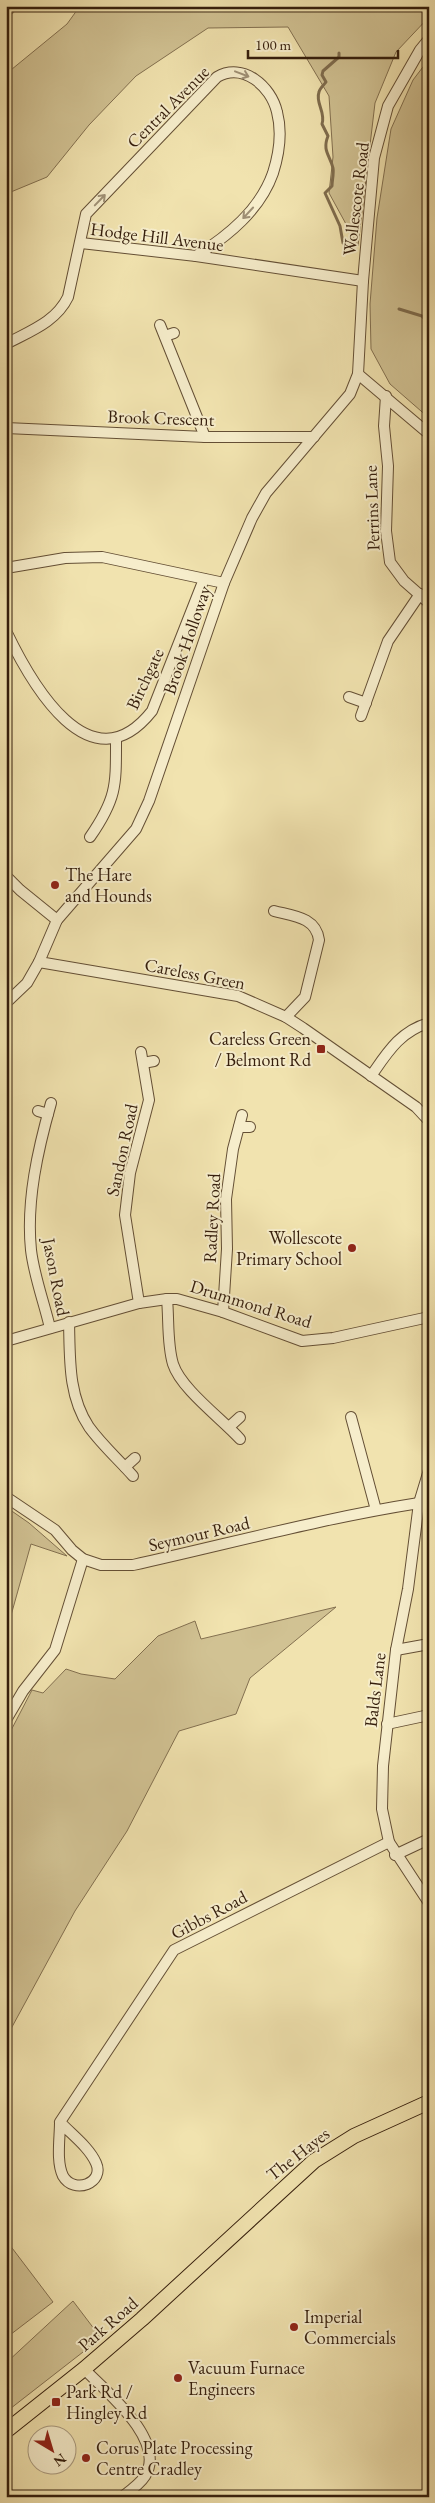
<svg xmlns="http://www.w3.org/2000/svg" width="435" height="2503" viewBox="0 0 435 2503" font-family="'EB Garamond',serif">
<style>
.green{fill:#d1c293;stroke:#837050}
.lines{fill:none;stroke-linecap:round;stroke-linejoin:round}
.stream{stroke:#7f6c4d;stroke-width:3}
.minor-casing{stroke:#644f35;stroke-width:12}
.highway-casing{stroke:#351e0c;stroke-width:16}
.minor{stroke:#f6edcb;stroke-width:10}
.highway{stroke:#f1e3af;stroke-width:14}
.oneway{stroke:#9f9075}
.poi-dot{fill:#8f2418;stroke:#f6edcb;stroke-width:2}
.labels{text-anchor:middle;stroke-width:4;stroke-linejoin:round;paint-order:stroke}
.street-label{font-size:18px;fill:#351e0c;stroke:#f6edcb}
.poi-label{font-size:18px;fill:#351e0c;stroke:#f6edcb;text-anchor:start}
</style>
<rect width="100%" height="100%" fill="#f1e3af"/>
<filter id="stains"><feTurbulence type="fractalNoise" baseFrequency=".004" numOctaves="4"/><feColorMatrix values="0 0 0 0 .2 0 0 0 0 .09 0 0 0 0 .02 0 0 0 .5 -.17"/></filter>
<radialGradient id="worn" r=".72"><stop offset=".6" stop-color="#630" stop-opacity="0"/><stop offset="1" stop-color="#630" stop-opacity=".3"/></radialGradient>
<g class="green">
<polygon points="80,6 429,6 429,17 396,52 375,103 358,246 329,193 333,157 329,96 288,27 208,28 136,76 89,125 47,177 6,194 6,74 67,24"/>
<polygon points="429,59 429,418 390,384 371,349 370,304 377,218 391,129 413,80"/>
<polygon points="6,1507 29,1523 67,1556 31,1544 10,1619 6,1620"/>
<polygon points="336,1607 250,1678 236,1714 179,1731 127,1831 75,1911 6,2038 6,1740 32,1690 43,1693 66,1669 81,1674 115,1679 158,1636 195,1621 201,1639"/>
<polygon points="6,2240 53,2302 6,2338"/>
<polygon points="73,2301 101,2338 6,2412 6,2363"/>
</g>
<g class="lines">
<g class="stream">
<path d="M339,53V57L323,71L322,75L326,82C324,85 320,88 319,92C315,103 326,112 322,124L328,136C322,151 330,155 333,168C334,174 332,180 332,186L325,193L340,226L343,243"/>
<polyline points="399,309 422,316 429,324"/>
</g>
<defs>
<g id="minor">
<polyline points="6,12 12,6"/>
<polyline points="81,243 196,256 363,281"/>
<polyline points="160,325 205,437"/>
<polyline points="165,336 174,333"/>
<path d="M6,344C30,331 56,322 68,297L86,214L217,77C243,62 271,86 277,112C282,131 279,154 273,173C260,210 228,236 196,256"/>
<polyline points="358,374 429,434"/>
<polyline points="386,396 384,426 388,466 386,531 390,562 404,581 429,603"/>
<polyline points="6,428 205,437 314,437"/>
<polyline points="6,568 65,558 102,557 224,583"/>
<path d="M6,631C31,683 90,789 152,711L204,579"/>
<polyline points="349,697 366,703"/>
<polyline points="361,716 388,641 420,594"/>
<path d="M90,837C117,798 116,785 116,740"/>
<polyline points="6,876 20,890 57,920"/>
<path d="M274,911C293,916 316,917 319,940L305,997L286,1017"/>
<polyline points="39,962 238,996 286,1017 303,1028 416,1107 429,1121"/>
<polyline points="6,1003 27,983 39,962 57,920 136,829 149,801 224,583 252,518 266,493 350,394 358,374 363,281 374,158 388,106 420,50 429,39"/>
<polyline points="143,1063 154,1061"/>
<path d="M371,1076C387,1053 400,1031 429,1023"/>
<polyline points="38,1111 48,1114"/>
<polyline points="239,1127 250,1127"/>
<path d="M167,1299C169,1320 167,1344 173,1364C181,1389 222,1419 240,1439"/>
<polyline points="139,1303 125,1215 130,1173 149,1100 141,1052"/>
<polyline points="223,1312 227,1249 226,1199 233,1149 242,1115"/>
<path d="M69,1322C70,1358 68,1396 89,1427C102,1445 119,1460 133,1476"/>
<path d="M50,1328C44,1302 34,1276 31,1250C26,1201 38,1149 51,1103"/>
<polyline points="6,1341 139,1303 167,1299 177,1299 223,1312 302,1341 333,1338 429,1317"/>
<polyline points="351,1417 376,1510"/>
<polyline points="229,1427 240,1417"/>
<polyline points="125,1467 135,1458"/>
<polyline points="429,1470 419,1503 408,1589 396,1650 383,1766 382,1809 389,1842 429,1903"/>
<path d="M6,1497L55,1530L72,1550L83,1559L101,1565H133C228,1544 323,1518 419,1503"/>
<polyline points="396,1650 429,1644"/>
<polyline points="6,1720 23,1691 55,1650 83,1559"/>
<polyline points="387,1724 429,1715"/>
<polyline points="395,1855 429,1839"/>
<path d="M60,2122C60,2138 56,2162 63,2176C74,2195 105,2183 96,2163C89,2147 71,2134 60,2122L174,1950L389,1842"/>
<path d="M84,2369C107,2392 167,2441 145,2476C140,2484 130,2491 122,2497"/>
</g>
<polyline id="highway" points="6,2431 84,2369 142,2319 314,2161 354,2136 429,2102"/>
</defs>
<use href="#minor" class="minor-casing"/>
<use href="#highway" class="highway-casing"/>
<use href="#minor" class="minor"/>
<use href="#highway" class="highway"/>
</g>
<defs><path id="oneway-shaft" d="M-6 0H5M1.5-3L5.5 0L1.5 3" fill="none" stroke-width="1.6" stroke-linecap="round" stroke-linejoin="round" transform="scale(1.25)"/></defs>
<g class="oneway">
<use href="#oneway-shaft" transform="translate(242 74) rotate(21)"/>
<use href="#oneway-shaft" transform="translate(100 200) rotate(-46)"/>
<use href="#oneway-shaft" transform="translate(248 213) rotate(133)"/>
</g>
<g class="poi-dot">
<circle cx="55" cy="885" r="5"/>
<rect x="316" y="1044" width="10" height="10" rx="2.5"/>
<circle cx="352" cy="1248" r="5"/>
<circle cx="294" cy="2327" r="5"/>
<circle cx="178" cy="2378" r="5"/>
<rect x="51" y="2397" width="10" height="10" rx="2.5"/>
<circle cx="86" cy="2458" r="5"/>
</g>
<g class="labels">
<g class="street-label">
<text transform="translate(168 107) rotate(-45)" y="6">Central Avenue</text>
<text transform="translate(356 199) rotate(-83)" y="6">Wollescote Road</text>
<text transform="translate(157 237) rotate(7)" y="6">Hodge Hill Avenue</text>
<text transform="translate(161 418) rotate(2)" y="6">Brook Crescent</text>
<text transform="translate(372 508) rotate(-92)" y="6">Perrins Lane</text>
<text transform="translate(187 640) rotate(-71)" y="6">Brook Holloway</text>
<text transform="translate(145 679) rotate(-65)" y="6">Birchgate</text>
<text transform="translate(195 974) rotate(11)" y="6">Careless Green</text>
<text transform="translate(122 1150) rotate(-78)" y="6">Sandon Road</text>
<text transform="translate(212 1218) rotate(-87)" y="6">Radley Road</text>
<text transform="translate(56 1277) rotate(79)" y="6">Jason Road</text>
<text transform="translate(251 1304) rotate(17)" y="6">Drummond Road</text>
<text transform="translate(199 1534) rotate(-13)" y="6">Seymour Road</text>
<text transform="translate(375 1690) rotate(-83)" y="6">Balds Lane</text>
<text transform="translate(209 1915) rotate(-28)" y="6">Gibbs Road</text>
<text transform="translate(298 2154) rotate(-38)" y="6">The Hayes</text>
<text transform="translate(108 2324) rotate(-41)" y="6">Park Road</text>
</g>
<g class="poi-label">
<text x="65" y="881">The Hare<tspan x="65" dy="21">and Hounds</tspan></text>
<text x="311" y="1045" text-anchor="end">Careless Green<tspan x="311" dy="21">/ Belmont Rd</tspan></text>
<text x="342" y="1244" text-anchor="end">Wollescote<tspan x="342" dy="21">Primary School</tspan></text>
<text x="304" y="2323">Imperial<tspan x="304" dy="21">Commercials</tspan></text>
<text x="188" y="2374">Vacuum Furnace<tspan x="188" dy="21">Engineers</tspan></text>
<text x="66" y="2398">Park Rd /<tspan x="66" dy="21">Hingley Rd</tspan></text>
<text x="96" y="2454">Corus Plate Processing<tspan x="96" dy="21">Centre Cradley</tspan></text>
</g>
</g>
<rect width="435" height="2503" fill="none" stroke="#f1e3af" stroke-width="25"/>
<rect x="8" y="8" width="420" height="2488" fill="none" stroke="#351e0c" stroke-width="2.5"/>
<rect x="12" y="12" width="410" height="2478" fill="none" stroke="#351e0c"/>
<g transform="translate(52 2450) rotate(142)"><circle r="24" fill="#f6edcb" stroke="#a99a7f"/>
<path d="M0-4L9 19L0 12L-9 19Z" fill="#8f2418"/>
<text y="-8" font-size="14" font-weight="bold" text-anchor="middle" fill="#351e0c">N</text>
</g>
<path d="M248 50v8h150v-8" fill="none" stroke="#351e0c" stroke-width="2.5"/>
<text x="255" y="50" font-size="15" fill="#351e0c" stroke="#f6edcb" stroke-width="4" paint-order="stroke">100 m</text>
<rect width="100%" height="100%" filter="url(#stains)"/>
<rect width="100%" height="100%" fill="url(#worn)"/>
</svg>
